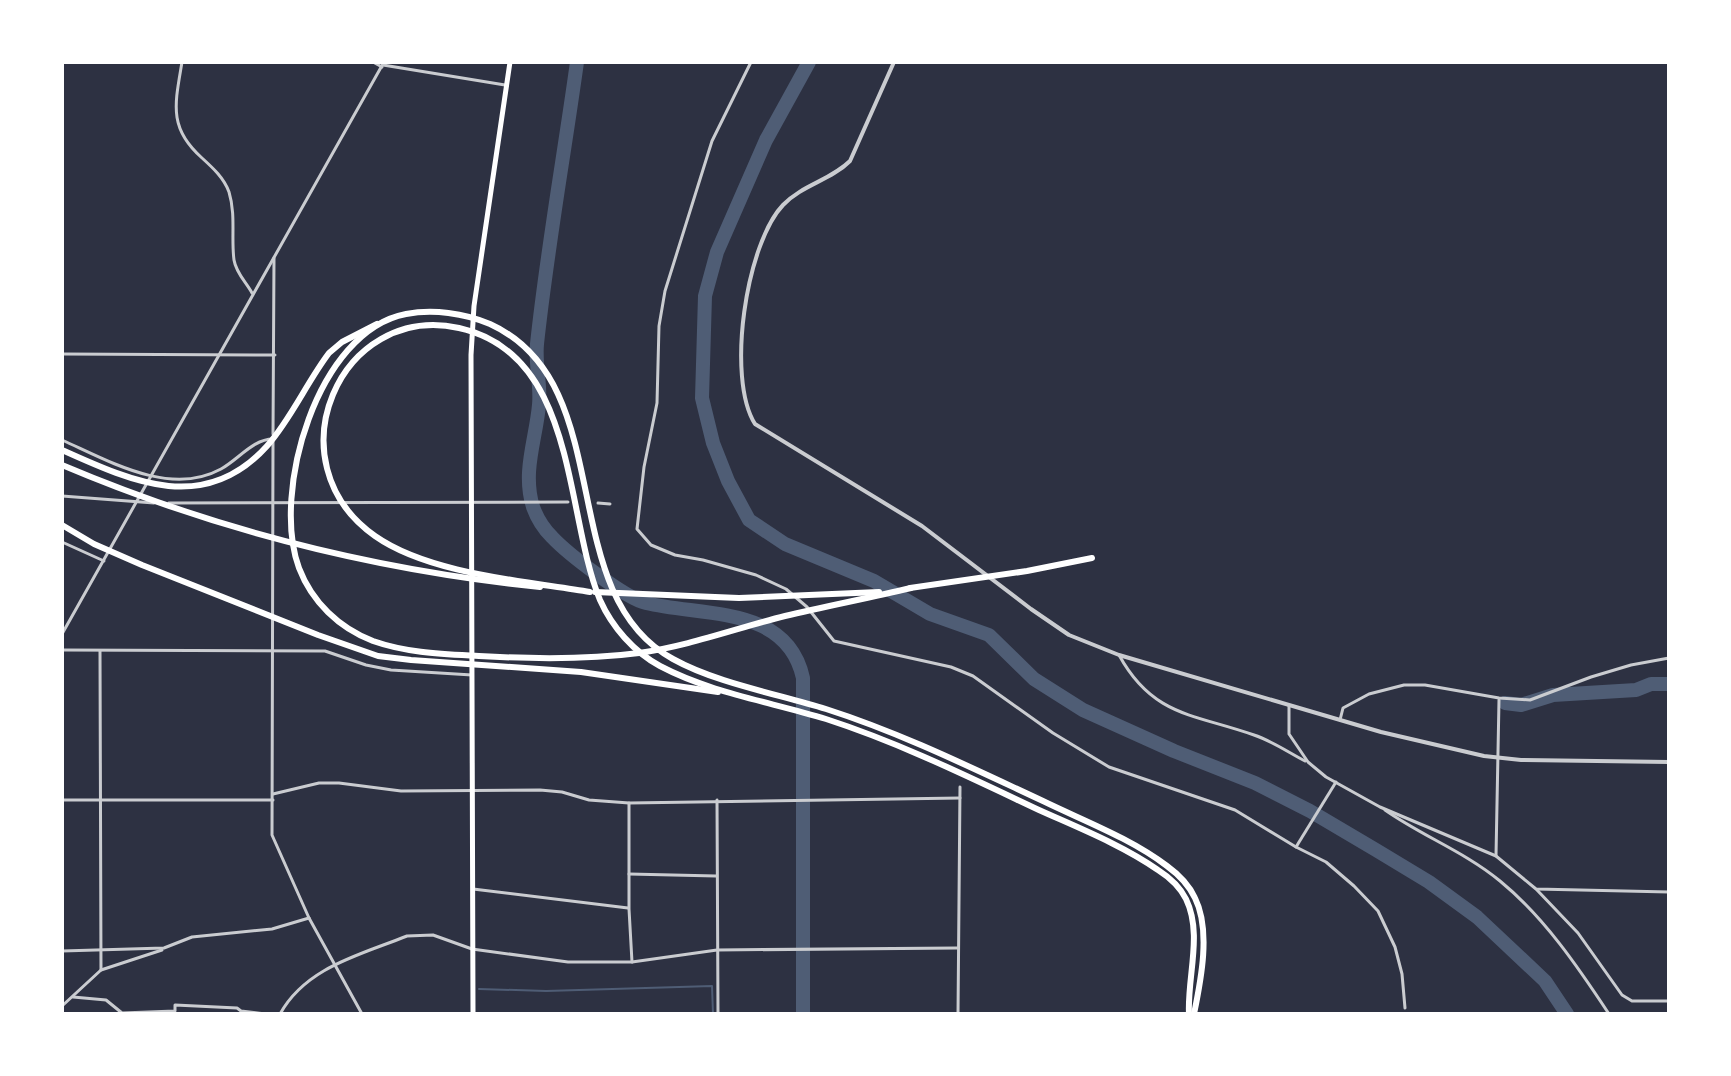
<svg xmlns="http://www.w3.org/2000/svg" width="1731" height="1076" viewBox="0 0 1731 1076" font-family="'Crimson Pro',serif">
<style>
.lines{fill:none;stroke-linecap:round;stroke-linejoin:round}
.stream{stroke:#4f5d75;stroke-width:2}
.river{stroke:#4f5d75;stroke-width:14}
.minor{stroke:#caccd0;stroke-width:3}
.tertiary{stroke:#caccd0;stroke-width:4}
.primary{stroke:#fff;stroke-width:5}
.motorway{stroke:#fff;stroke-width:6}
</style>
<rect width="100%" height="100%" fill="#2d3142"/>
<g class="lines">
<polyline class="stream" points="479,989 546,991 712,986 713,1014"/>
<g class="river">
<path d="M577,62C564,156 547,250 537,344C535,365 541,385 539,405C536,439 522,472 533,507C537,518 544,529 552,537C568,554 625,598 646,603C704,617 787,605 803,678V1014"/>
<polyline points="809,62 766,140 717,252 705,296 702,398 713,443 728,481 749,520 785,544 874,581 930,614 989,635 1034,679 1083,710 1174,751 1255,783 1310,811 1376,850 1429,882 1477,917 1545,981 1567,1014"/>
<polyline points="1505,703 1521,705 1553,695 1636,690 1651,684 1669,684"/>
</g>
<g class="minor">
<path d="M182,62C175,104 168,128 202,158C213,168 224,178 229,192C236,215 231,238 234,260C236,273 246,282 252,293"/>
<polyline points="373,62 382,67"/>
<polyline points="751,62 712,141 665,291 659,326 657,403 644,467 637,529 651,545 675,555 703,560 756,575 786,589 807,607 834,641 951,667 973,676 1053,733 1109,767 1235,810 1296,847 1326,862 1354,886 1378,911 1395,947 1402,974 1405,1008"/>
<polyline points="383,65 505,85"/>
<polyline points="62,354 275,355"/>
<polyline points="273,434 274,258"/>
<path d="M62,440C109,461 170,497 221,469C239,459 253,439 273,439"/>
<polyline points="273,442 272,835 309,918 362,1014"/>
<polyline points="62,496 154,503"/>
<polyline points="169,503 568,502"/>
<polyline points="598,503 610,504"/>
<polyline points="62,542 104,561"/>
<polyline points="62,634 384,62"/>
<polyline points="62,650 325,651 366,665 391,670 472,675"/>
<path d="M1119,655C1153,717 1195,714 1254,735C1272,741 1288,752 1305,761"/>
<polyline points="1289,705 1289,734 1308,762 1326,777 1380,807 1496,856 1536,889 1669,892"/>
<polyline points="1340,720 1343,708 1369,694 1404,685 1425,685 1499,698 1530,700 1591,677 1631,665 1669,658"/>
<polyline points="273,794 319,783 339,783 401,791 540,790 562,792 589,800 629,803 960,798"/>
<polyline points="62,800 273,800"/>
<polyline points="717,800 718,1014"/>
<polyline points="629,803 629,909 632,962"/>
<path d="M1385,810C1422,836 1465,852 1500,881C1544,917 1578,967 1609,1014"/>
<polyline points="1296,847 1336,782"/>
<polyline points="1496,856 1499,700"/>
<polyline points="629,874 716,876"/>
<polyline points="473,889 628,908"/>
<polyline points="1537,890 1578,933 1622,995 1632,1001 1669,1001"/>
<polyline points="62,951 164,948 192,937 272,929 309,918"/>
<polyline points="101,970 162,950"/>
<polyline points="73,997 106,1000 122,1013 175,1011 175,1005 237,1008 241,1011 265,1014"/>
<polyline points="62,1006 101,970 100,651"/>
<path d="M280,1014C306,967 360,955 407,936L433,935L472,949L568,962H632L717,950L957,948"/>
<polyline points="958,1014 960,787"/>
</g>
<path class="tertiary" d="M894,62L850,161C831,180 802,185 783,205C746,244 726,378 755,424L922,526L1031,609L1069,635L1119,655L1381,732L1484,756L1521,760L1669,762"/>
<polyline class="primary" points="473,1014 471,355 474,306 510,62"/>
<g class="motorway">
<path d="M62,450C133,482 205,515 267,446C291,419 307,382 329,353L342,342L377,324"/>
<path d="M62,465C213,529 376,570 540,587"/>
<polyline points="62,525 94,544 142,565 318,635 378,656 411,660 581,672 718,692"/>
<polyline points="910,588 1027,571 1092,558"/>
<path d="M911,588C869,598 827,606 785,616C737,628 689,646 639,653C586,660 532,659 479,656C443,654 407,653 373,641C339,628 312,602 299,568C271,493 317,331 406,314C433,309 464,313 490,324C622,384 551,592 673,659C716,683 778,694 826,709C901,733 972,768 1043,801C1084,821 1130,838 1167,866C1178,874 1189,885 1195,898C1211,930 1201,980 1194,1014"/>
<path d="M590,592C525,581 429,574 375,536C270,462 340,302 459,328C578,354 564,513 600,600C612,627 634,652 660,666C711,693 771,702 826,719C900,743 969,777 1039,810C1079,828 1122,845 1158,870C1169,877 1180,887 1186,899C1203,934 1187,977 1189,1014"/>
<polyline points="595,592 739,598 879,592"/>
</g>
</g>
<rect width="1731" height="1076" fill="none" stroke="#ffffff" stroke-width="128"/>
</svg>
